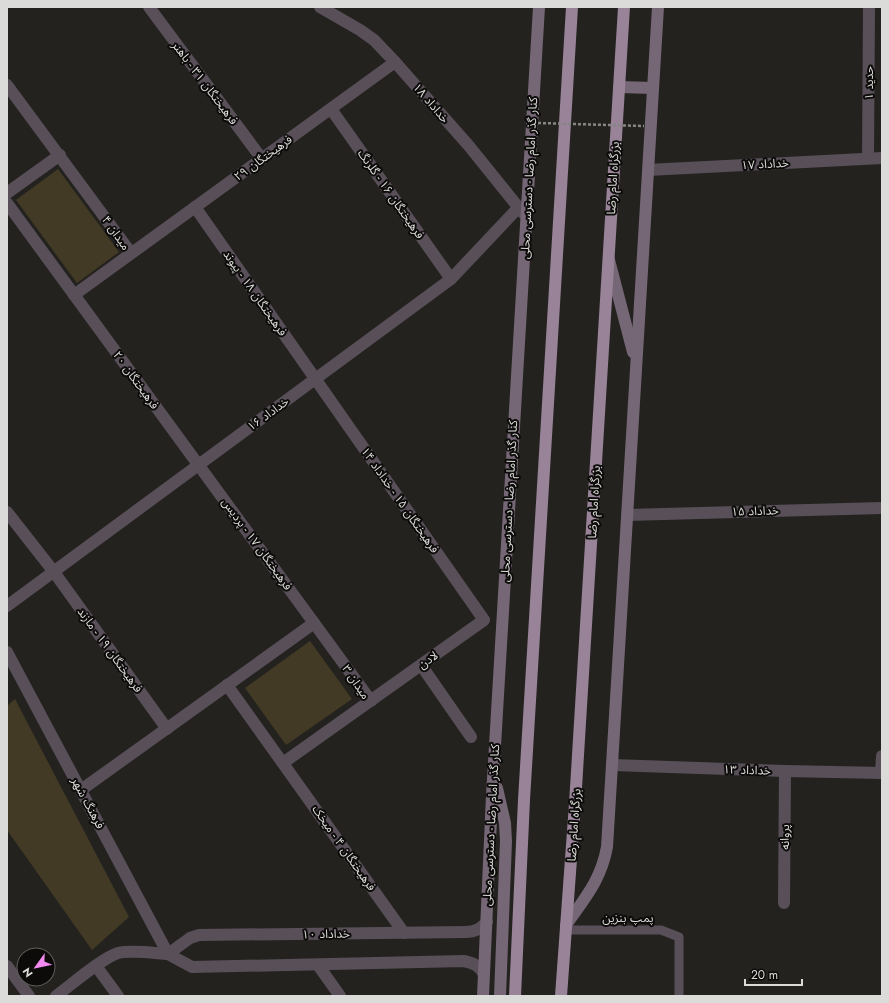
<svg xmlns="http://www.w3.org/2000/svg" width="889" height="1003" viewBox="0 0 889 1003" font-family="Jost,'Noto Sans Arabic',sans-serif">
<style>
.green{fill:#423a24}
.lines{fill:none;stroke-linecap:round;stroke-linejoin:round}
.service{stroke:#584f58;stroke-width:9}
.minor{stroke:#584f58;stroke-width:12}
.secondary{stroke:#766776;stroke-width:12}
.trunk{stroke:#988398;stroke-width:12}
.path-bridge{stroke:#868684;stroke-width:2.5;stroke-dasharray:3 2;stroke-linecap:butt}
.labels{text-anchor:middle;stroke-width:4;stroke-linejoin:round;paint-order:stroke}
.street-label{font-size:12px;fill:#dbdbd9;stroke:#0c0b0a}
</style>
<rect width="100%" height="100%" fill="#23221f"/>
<g class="green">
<polygon points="58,169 119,252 77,283 16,200"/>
<polygon points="310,641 352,699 286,745 245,688"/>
<polygon points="15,699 129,917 92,950 7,830 7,706"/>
</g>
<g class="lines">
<polyline class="service" points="566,930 661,930 679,937 679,996"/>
<g class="minor">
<polyline points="149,7 262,159"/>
<polyline points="320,7 360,30 374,40 395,62 469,146 523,213"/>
<polyline points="7,85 131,253"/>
<polyline points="331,109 451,279"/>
<polyline points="868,158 869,7"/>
<polyline points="648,170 882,158"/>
<polyline points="7,193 60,155"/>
<polyline points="7,203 371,701"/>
<polyline points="195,207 484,620 283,763"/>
<polyline points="74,295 395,62"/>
<polyline points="7,512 54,572 167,729"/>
<polyline points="627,515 882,508"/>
<polyline points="7,606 451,279 518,208"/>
<polyline points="7,652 168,954"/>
<polyline points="421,665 471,737"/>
<polyline points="227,685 404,933"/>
<polyline points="612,765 785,771 882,773"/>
<polyline points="881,773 882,756"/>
<polyline points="81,790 314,623"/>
<polyline points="784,903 785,771"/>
<polyline points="318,965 340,996"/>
<polyline points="7,966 29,996"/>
<polyline points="96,966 118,996"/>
<path d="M484,974C479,966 474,963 464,961L192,967L168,954L190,938L199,935L466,932C475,932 480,929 487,922"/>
<path d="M56,996C71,985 102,958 118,953C132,950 153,953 168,954"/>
</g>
<g class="secondary">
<polyline points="619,87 653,88"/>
<polyline points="609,260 633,352"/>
<polyline points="497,788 505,823 506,841 500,996"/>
<path d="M566,925C585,898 601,880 607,847L658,7"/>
<polyline points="483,996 492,796 539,7"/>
</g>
<g class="trunk">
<polyline points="515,996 524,800 572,7"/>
<polyline points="561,996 575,804 624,7"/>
</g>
<polyline class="path-bridge" points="538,123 644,126"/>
</g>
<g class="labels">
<g class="street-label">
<text transform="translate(205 83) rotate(53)" y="4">فرهیختگان ۳۱ - باهنر</text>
<text transform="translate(869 83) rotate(-90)" y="4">حدید ۱</text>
<text transform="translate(431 103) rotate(49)" y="4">خداداد ۱۸</text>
<text transform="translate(263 158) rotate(-36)" y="4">فرهیختگان ۲۹</text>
<text transform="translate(765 164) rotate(-3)" y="4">خداداد ۱۷</text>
<text transform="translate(529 178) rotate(-87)" y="4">کنار گذر امام رضا - دسترسی محلی</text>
<text transform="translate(613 178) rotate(-87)" y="4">بزرگراه امام رضا</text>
<text transform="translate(391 194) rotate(55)" y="4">فرهیختگان ۱۶ - گلرنگ</text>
<text transform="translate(116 233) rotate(55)" y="4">میدان ۴</text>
<text transform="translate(255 293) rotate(55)" y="4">فرهیختگان ۱۸ - پیوند</text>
<text transform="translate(136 380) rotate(54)" y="4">فرهیختگان ۲۰</text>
<text transform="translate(268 414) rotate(-36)" y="4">خداداد ۱۶</text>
<text transform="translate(400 500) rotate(55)" y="4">فرهیختگان ۱۵ - خداداد ۱۴</text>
<text transform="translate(509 501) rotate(-87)" y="4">کنار گذر امام رضا - دسترسی محلی</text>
<text transform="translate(594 502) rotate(-87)" y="4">بزرگراه امام رضا</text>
<text transform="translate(755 511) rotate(-2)" y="4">خداداد ۱۵</text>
<text transform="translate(257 544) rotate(54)" y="4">فرهیختگان ۱۷ - پردیس</text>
<text transform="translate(110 650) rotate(54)" y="4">فرهیختگان ۱۹ - مازند</text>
<text transform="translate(428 660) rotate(-35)" y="4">لادن</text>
<text transform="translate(356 682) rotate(56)" y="4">میدان ۳</text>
<text transform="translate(747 770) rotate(2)" y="4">خداداد ۱۳</text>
<text transform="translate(88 803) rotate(62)" y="4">فرهنگ شهر</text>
<text transform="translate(491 825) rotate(-87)" y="4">کنار گذر امام رضا - دسترسی محلی</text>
<text transform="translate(574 825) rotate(-86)" y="4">بزرگراه امام رضا</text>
<text transform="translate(785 837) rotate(-90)" y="4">پروانه</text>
<text transform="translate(344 848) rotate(55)" y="4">فرهیختگان ۴ - میخک</text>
<text x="628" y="922">پمپ بنزین</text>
<text transform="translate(326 934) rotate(-1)" y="4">خداداد ۱۰</text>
</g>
</g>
<rect width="889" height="1003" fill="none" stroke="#dbdbd9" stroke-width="16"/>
<g transform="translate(36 967) rotate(237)"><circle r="19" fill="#0c0b0a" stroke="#5f5e5d"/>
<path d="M0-3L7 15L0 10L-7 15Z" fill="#f38af2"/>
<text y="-6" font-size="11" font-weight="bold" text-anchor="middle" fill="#dbdbd9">N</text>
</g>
<path d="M745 979v6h57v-6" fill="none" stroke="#dbdbd9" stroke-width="2"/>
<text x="751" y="979" font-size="12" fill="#dbdbd9" stroke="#0c0b0a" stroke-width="3" paint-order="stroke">20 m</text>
</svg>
